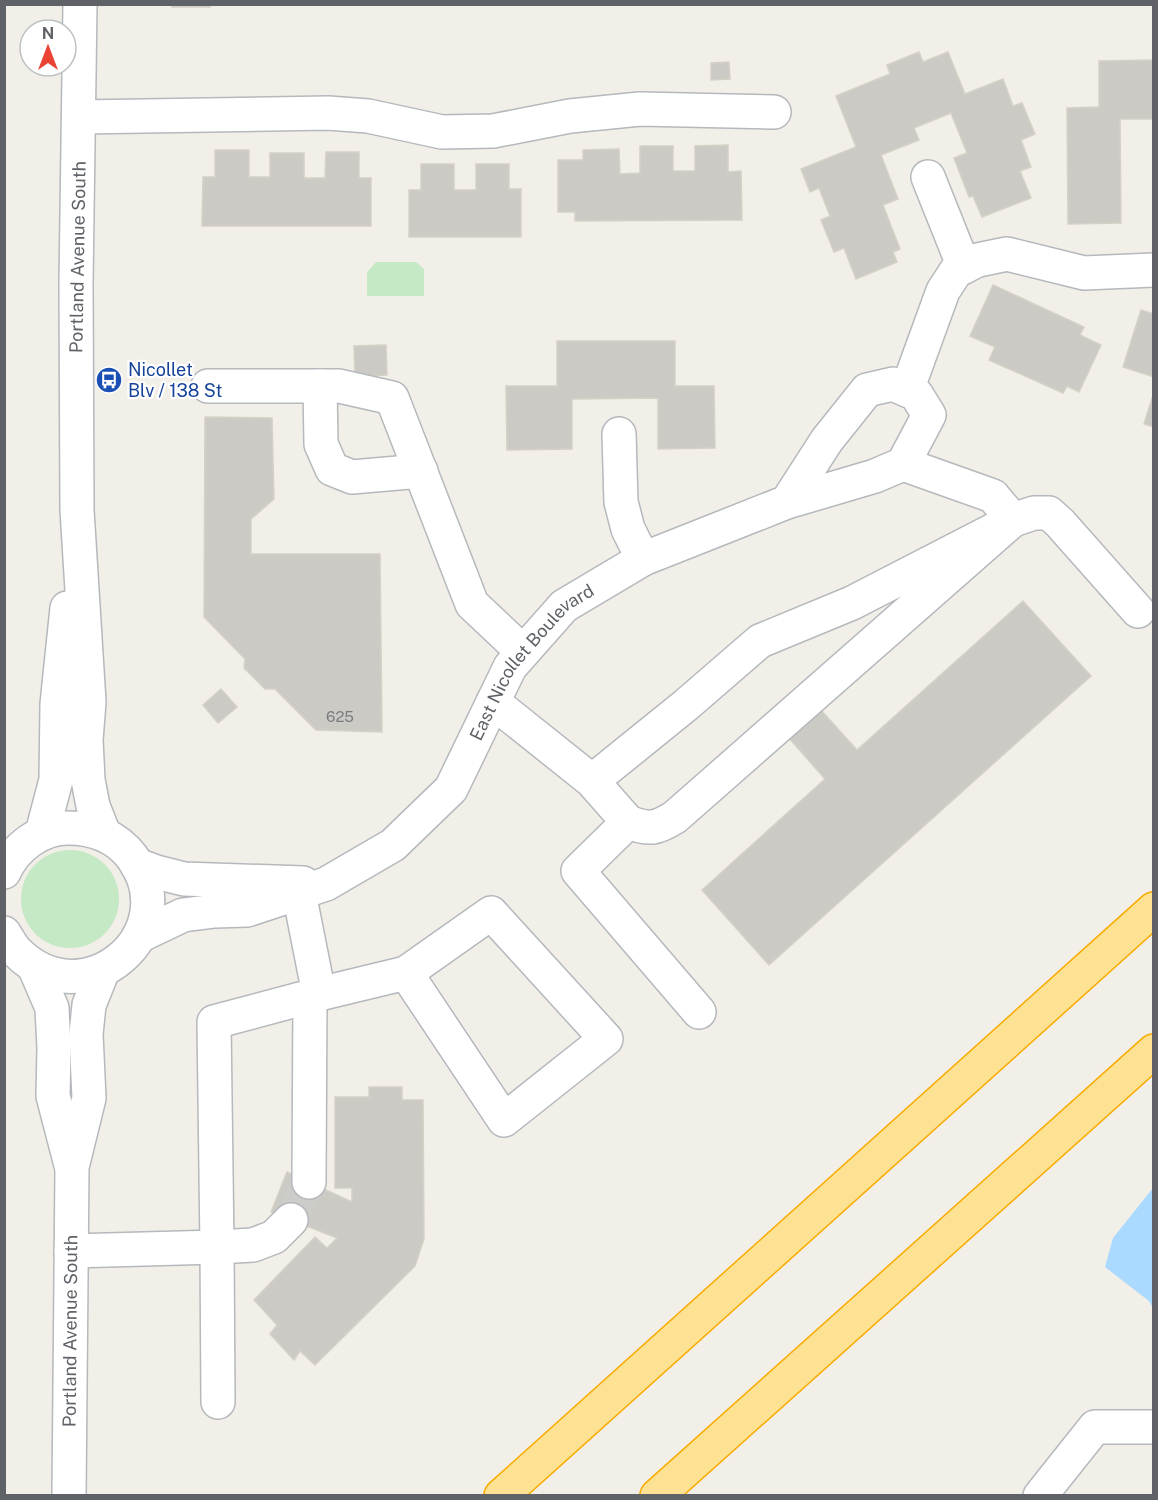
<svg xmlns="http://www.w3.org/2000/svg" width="1158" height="1500" viewBox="0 0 1158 1500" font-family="'Public Sans',sans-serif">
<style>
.green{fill:#c5e8c5}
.water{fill:#aadaff}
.building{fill:#cccac5;stroke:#d6d1c6;stroke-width:1.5}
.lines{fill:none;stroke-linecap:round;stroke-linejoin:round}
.minor-tunnel{stroke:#ccccc8;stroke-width:33;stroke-dasharray:33 16;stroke-linecap:butt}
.minor-casing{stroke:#b5b8bc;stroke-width:36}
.highway-casing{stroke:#f9ab00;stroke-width:36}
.minor{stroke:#fff;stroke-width:33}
.highway{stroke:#fde293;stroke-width:33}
.labels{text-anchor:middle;stroke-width:4.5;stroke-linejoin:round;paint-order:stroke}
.number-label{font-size:15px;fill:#7a7d7f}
.street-label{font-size:18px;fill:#5f6368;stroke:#fff}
.transit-label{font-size:18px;fill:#164399;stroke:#fff;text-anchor:start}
</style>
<rect width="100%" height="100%" fill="#f1efe8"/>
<g class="green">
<polygon points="376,262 416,262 424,269 424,296 367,296 367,272"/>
<circle cx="70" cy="899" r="49"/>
</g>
<polygon class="water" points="1153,1188 1153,1308 1149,1301 1105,1267 1113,1238"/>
<g class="building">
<rect x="172" y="4" width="38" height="3"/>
<polygon points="919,52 923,62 948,52 965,94 1003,79 1013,106 1022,103 1035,134 1021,140 1031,167 1020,171 1031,198 982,217 973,196 969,197 954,158 967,153 951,113 914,128 919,140 881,155 898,199 883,205 900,249 893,252 897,262 856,279 844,248 834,252 821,220 830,216 819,188 810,192 801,169 856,147 836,96 890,74 887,65"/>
<polygon points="1154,60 1154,119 1120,119 1121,223 1068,224 1067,108 1099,107 1099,61"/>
<polygon points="729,62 730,79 711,80 711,63"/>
<polygon points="728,145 728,172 741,171 742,220 575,221 575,212 558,212 558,160 583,160 583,150 619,149 620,174 640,173 640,146 673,146 673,171 695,171 695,146"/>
<polygon points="215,150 249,150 249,177 270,177 270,153 304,153 304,178 325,178 326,152 359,152 359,178 371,178 371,226 202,226 203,177 215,177"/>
<polygon points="421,164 454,164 454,190 476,190 476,164 509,164 509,189 521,189 521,237 409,237 409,190 421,190"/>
<polygon points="993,285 1084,327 1080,335 1101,345 1079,392 1067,386 1063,393 989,360 995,347 970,336"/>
<polygon points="1141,310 1154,314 1154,377 1123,367"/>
<polygon points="557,341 675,341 675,386 714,386 715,448 658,449 658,398 572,399 572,449 507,450 506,386 557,386"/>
<polygon points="386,345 387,375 355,376 354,346"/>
<polygon points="1154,392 1154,427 1144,424"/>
<polygon points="205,417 272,418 274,499 251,519 251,554 380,554 382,732 316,730 275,689 265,689 244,668 245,659 204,617"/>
<polygon points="1023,601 1091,676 769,965 702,890 825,779 789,738 820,709 857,750"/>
<polygon points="221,689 237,707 218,723 203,705"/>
<polygon points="369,1087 402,1087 402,1100 423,1100 424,1239 415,1266 315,1365 300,1351 294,1360 270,1334 277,1325 254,1300 315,1237 327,1248 337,1238 271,1212 287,1172 352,1202 352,1188 335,1188 335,1097 369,1097"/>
</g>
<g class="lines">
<polyline class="minor-tunnel" points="291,1220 309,1182"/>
<defs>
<g id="minor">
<polyline points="80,4 76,284 77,510 89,702 86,740 88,780 93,806 104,834"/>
<polyline points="80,117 328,113 368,116 442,132 493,131 570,116 640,109 774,112"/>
<polyline points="928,177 964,267"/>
<polyline points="208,386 339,386 392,398 472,604 523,652"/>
<polyline points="320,386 321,444 332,469 352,477 421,471"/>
<polyline points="907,390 943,291 956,271 978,260 1007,254 1084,273 1154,270"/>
<polyline points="619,434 621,502 628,529 643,559"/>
<polyline points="493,702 592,781 686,705 760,641 852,603 1013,520 993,496 903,464"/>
<polyline points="592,781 628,822 578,871 699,1012"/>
<path d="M628,822C649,830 656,829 675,817L1013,520L1034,513H1049L1060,523L1138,611"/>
<polyline points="42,833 56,780 57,704 67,608"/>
<polyline points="137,865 156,872 184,879 303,883"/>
<path d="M4,872C15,847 41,828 68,828C93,828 116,836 132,857C187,932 85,1020 17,952C12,947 8,939 4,933"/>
<path id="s1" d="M139,936L183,915L215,911L247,910L326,884L393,845L451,789L510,667L564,606L643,559L787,502L875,476L903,464L929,415L916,394L893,384L867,390L827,440L787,502"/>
<polyline points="34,966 52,1008 54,1048 53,1096 71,1165"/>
<polyline points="319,994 406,973 491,913 606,1039 504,1120 406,973"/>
<polyline points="309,1182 310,996"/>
<polyline points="71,1251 217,1247 214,1022 319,994 299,893"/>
<polyline points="218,1402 217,1247 253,1245 274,1237 291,1220"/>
<path id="s2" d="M69,1496L72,1167L89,1098L86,1034L89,1005L103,970"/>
<polyline points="1040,1496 1095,1427 1154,1427"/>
</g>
<g id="highway">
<polyline points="501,1496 1154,909"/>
<polyline points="657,1496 1154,1051"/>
</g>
</defs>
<use href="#minor" class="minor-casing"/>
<use href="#highway" class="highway-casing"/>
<use href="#minor" class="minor"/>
<use href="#highway" class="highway"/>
</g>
<defs>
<symbol id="bus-disc" viewBox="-11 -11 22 22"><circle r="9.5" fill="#1a4fb4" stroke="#fff"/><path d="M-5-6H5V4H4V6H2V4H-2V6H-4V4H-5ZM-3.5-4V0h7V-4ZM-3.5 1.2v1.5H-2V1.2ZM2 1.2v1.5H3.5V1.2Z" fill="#fff"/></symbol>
</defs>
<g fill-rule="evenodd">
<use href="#bus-disc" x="94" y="365" width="30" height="30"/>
</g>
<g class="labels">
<g class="number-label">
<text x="340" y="722">625</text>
</g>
<g class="street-label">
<text transform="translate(78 257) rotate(-89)" y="6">Portland Avenue South</text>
<text dy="6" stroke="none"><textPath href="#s1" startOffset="507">East Nicollet Boulevard</textPath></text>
<text dy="6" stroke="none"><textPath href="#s2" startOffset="165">Portland Avenue South</textPath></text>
</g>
<g class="transit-label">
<text x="128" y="376">Nicollet<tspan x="128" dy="21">Blv / 138 St</tspan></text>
</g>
</g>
<rect width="1158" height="1500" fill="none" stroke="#5f6368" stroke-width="12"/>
<g transform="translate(48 48)"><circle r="28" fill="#ffffff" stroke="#bfc1c3" stroke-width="1.5"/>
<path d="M0-4.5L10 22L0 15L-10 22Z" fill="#ea4335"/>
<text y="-9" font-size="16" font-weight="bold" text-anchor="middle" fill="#5f6368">N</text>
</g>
</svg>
